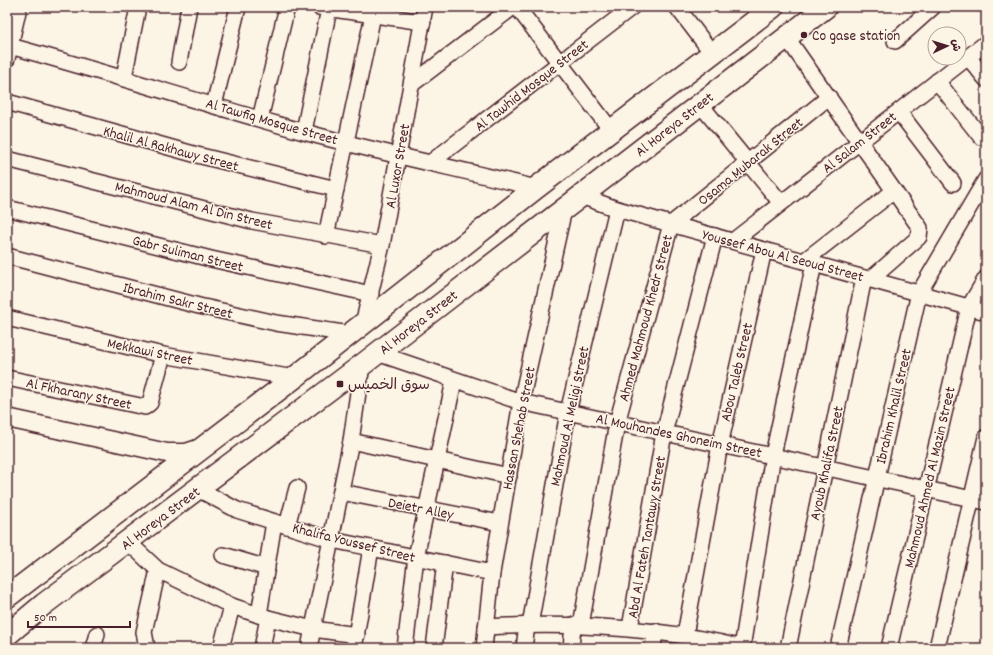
<svg xmlns="http://www.w3.org/2000/svg" width="993" height="655" viewBox="0 0 993 655" font-family="Dekko,'Playpen Sans Arabic',sans-serif">
<style>
.lines{fill:none;stroke-linecap:round;stroke-linejoin:round}
.minor-casing{stroke:#4a1f2b;stroke-width:18}
.tertiary-casing{stroke:#4a1f2b;stroke-width:21}
.secondary-casing{stroke:#4a1f2b;stroke-width:24}
.minor{stroke:#fcf5e5;stroke-width:15}
.tertiary{stroke:#fcf5e5;stroke-width:18}
.secondary{stroke:#fcf5e5;stroke-width:21}
.poi-dot{fill:#4a1f2b;stroke:#fcf5e5;stroke-width:1.5}
.labels{text-anchor:middle;stroke-width:3;stroke-linejoin:round;paint-order:stroke}
.poi-label{font-size:15px;fill:#4a1f2b;stroke:#fcf5e5;text-anchor:start}
.street-label{font-size:15px;fill:#4a1f2b;stroke:#fcf5e5}
</style>
<rect width="100%" height="100%" fill="#fcf5e5"/>
<filter id="ink" filterUnits="userSpaceOnUse"><feTurbulence type="fractalNoise" baseFrequency=".025" numOctaves="2"/><feDisplacementMap in="SourceGraphic" scale="8" xChannelSelector="R" yChannelSelector="G"/><feConvolveMatrix kernelMatrix="1 2 1 2 8 2 1 2 1" color-interpolation-filters="sRGB"/></filter>
<g filter="url(#ink)">
<g class="lines">
<defs>
<g id="minor">
<polyline points="319,7 423,22"/>
<polyline points="517,7 611,130"/>
<polyline points="677,7 712,53"/>
<polyline points="787,38 920,228 919,237 871,279"/>
<polyline points="895,41 933,7"/>
<path d="M10,46C108,73 205,104 304,132C381,153 459,169 536,188"/>
<polyline points="968,57 986,79"/>
<polyline points="7,59 19,7"/>
<polyline points="179,62 189,7"/>
<polyline points="124,77 138,7"/>
<polyline points="937,81 981,137"/>
<polyline points="412,84 513,7"/>
<polyline points="7,102 197,155 336,189"/>
<polyline points="700,104 781,203"/>
<polyline points="214,105 238,7"/>
<polyline points="899,112 953,183"/>
<polyline points="260,119 287,7"/>
<polyline points="304,131 329,9"/>
<polyline points="7,159 252,221 382,245"/>
<polyline points="430,163 632,7"/>
<polyline points="581,196 617,209 986,312"/>
<polyline points="7,208 211,259 371,294"/>
<polyline points="326,236 373,15"/>
<polyline points="733,241 986,43"/>
<polyline points="7,256 199,306 276,323 350,334"/>
<polyline points="804,261 894,191"/>
<polyline points="7,318 163,355 294,378"/>
<polyline points="363,324 382,245 425,7"/>
<polyline points="377,353 521,402 986,502"/>
<polyline points="7,378 145,407 150,403 163,355"/>
<polyline points="351,441 509,476"/>
<polyline points="198,489 237,510 332,540 492,573"/>
<polyline points="341,492 500,523"/>
<polyline points="287,526 297,488"/>
<polyline points="128,542 158,570 232,606 268,618 313,629 357,635"/>
<polyline points="223,555 267,568"/>
<polyline points="259,615 274,522"/>
<polyline points="530,625 568,412 617,209"/>
<polyline points="581,625 617,423 671,224 829,97"/>
<path d="M486,627C574,622 658,627 743,648"/>
<polyline points="630,628 664,433 715,236"/>
<polyline points="685,635 720,445 764,250"/>
<polyline points="93,648 97,634"/>
<polyline points="147,648 144,632 158,570"/>
<polyline points="221,648 232,606"/>
<polyline points="262,648 268,618"/>
<polyline points="309,648 351,441 362,365"/>
<polyline points="354,648 371,548"/>
<polyline points="405,648 416,557 454,381"/>
<polyline points="434,648 445,563"/>
<polyline points="484,648 492,573 521,402 564,209"/>
<polyline points="524,648 527,625"/>
<polyline points="571,648 573,625"/>
<polyline points="653,648 655,631"/>
<polyline points="742,648 773,455 814,264"/>
<polyline points="788,648 864,278"/>
<polyline points="838,648 919,293 986,179"/>
<polyline points="889,648 969,307 986,278"/>
<polyline points="937,648 986,437"/>
</g>
<polyline id="tertiary" points="7,418 167,453 186,453 201,448"/>
<g id="secondary">
<polyline points="7,597 294,378 536,188 773,7"/>
<polyline points="7,635 44,604 362,365 826,7"/>
</g>
</defs>
<use href="#minor" class="minor-casing"/>
<use href="#tertiary" class="tertiary-casing"/>
<use href="#secondary" class="secondary-casing"/>
<use href="#minor" class="minor"/>
<use href="#tertiary" class="tertiary"/>
<use href="#secondary" class="secondary"/>
</g>
</g>
<g class="poi-dot">
<circle cx="804" cy="35" r="4"/>
<rect x="336" y="380" width="8" height="8" rx="2"/>
</g>
<g class="labels">
<g class="poi-label">
<text x="812" y="40">Co gase station</text>
<text x="348" y="389">سوق الخميس</text>
</g>
<g class="street-label">
<text transform="translate(531 85) rotate(-38)" y="5">Al Tawhid Mosque Street</text>
<text transform="translate(272 121) rotate(16)" y="5">Al Tawfiq Mosque Street</text>
<text transform="translate(674 124) rotate(-38)" y="5">Al Horeya Street</text>
<text transform="translate(859 142) rotate(-38)" y="5">Al Salam Street</text>
<text transform="translate(171 148) rotate(15)" y="5">Khalil Al Rakhawy Street</text>
<text transform="translate(750 161) rotate(-39)" y="5">Osama Mubarak Street</text>
<text transform="translate(397 166) rotate(-80)" y="5">Al Luxor Street</text>
<text transform="translate(194 205) rotate(14)" y="5">Mahmoud Alam Al Din Street</text>
<text transform="translate(188 253) rotate(14)" y="5">Gabr Suliman Street</text>
<text transform="translate(783 255) rotate(15)" y="5">Youssef Abou Al Seoud Street</text>
<text transform="translate(178 300) rotate(14)" y="5">Ibrahim Sakr Street</text>
<text transform="translate(645 318) rotate(-75)" y="5">Ahmed Mahmoud Khedr Street</text>
<text transform="translate(418 322) rotate(-38)" y="5">Al Horeya Street</text>
<text transform="translate(150 351) rotate(12)" y="5">Mekkawi Street</text>
<text transform="translate(736 372) rotate(-77)" y="5">Abou Taleb Street</text>
<text transform="translate(79 393) rotate(12)" y="5">Al Fkharany Street</text>
<text transform="translate(893 406) rotate(-77)" y="5">Ibrahim Khalil Street</text>
<text transform="translate(569 416) rotate(-78)" y="5">Mahmoud Al Meligi Street</text>
<text transform="translate(518 428) rotate(-79)" y="5">Hassan Shehab Street</text>
<text transform="translate(679 435) rotate(12)" y="5">Al Mouhandes Ghoneim Street</text>
<text transform="translate(826 463) rotate(-78)" y="5">Ayoub Khalifa Street</text>
<text transform="translate(929 477) rotate(-77)" y="5">Mahmoud Ahmed Al Mazin Street</text>
<text transform="translate(421 508) rotate(11)" y="5">Deietr Alley</text>
<text transform="translate(160 518) rotate(-37)" y="5">Al Horeya Street</text>
<text transform="translate(646 537) rotate(-80)" y="5">Abd Al Fateh Tantawy Street</text>
<text transform="translate(354 542) rotate(14)" y="5">Khalifa Youssef Street</text>
</g>
</g>
<rect width="993" height="655" fill="none" stroke="#fcf5e5" stroke-width="24"/>
<rect x="12" y="12" width="969" height="631" fill="none" stroke="#4a1f2b" stroke-width="1.5" filter="url(#ink)"/>
<g transform="translate(947 46) rotate(86)"><circle r="19" fill="#fcf5e5" stroke="#b59f9b"/>
<path d="M0-3L7 15L0 10L-7 15Z" fill="#4a1f2b"/>
<text y="-6" font-size="11" font-weight="bold" text-anchor="middle" fill="#4a1f2b">ش</text>
</g>
<path d="M28 621v6h102v-6" fill="none" stroke="#4a1f2b" stroke-width="2"/>
<text x="34" y="621" font-size="12" fill="#4a1f2b" stroke="#fcf5e5" stroke-width="3" paint-order="stroke">50 m</text>
</svg>
